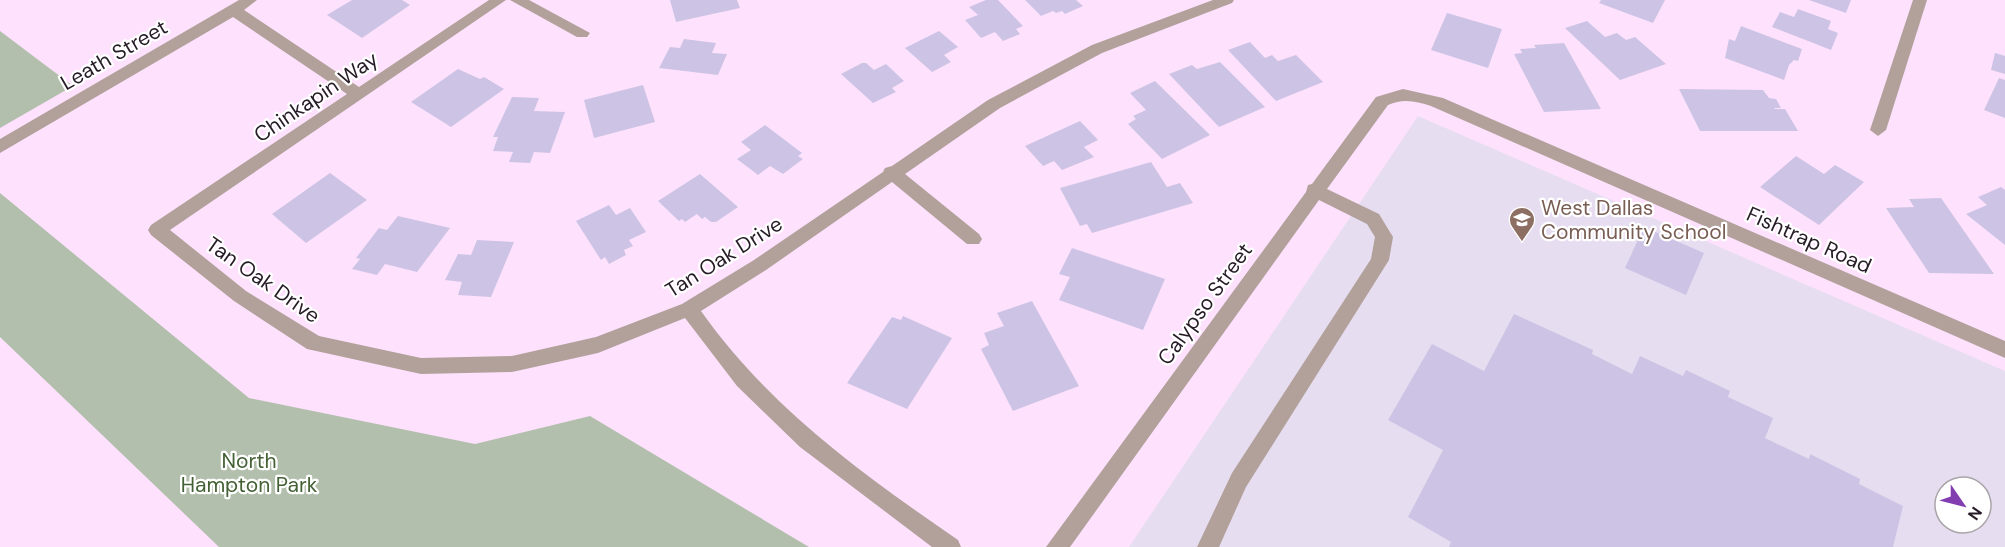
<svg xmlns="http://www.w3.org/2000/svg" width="2005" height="547" viewBox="0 0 2005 547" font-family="'DM Sans',sans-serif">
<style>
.education{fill:#e7ddf1;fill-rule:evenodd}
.green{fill:#b3bfad}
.building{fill:#cdc4e5}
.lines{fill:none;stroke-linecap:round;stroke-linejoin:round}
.minor{fill:#b1a19a;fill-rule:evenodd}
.labels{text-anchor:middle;stroke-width:4.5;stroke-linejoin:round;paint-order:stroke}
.street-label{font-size:21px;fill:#261b26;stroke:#fff}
.education-label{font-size:21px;fill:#785e54;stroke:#fff;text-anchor:start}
.park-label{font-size:21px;fill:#446136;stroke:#fff}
</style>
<rect width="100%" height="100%" fill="#fee1fd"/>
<path class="education" d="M1418,116L2005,371V547H1129ZM1945,487H1981V523H1945Z"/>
<g class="green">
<polygon points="0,31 73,86 0,128"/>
<polygon points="0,193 249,398 475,444 590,416 809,547 219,547 0,337"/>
</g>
<g class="building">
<polygon points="352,0 402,0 410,5 362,38 327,15"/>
<polygon points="670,0 737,0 740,8 676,22"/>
<polygon points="986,0 998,0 1023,26 1016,29 1020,34 1003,41 995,32 981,38 965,20 978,15 969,7"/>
<polygon points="1025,0 1076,0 1083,6 1065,14 1062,11 1056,13 1053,11 1041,16"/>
<polygon points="1601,0 1665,0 1653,23 1599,3"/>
<polygon points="1809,0 1851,0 1846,13"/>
<polygon points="1798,9 1831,21 1828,29 1838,33 1831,50 1772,27 1780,12 1794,17"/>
<polygon points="1447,13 1502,29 1488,68 1431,50"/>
<polygon points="1587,21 1605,37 1617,33 1626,40 1635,37 1666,64 1620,80 1565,28"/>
<polygon points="1741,26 1802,49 1798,61 1794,60 1789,65 1784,80 1725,58 1729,39 1735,41"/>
<polygon points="939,31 958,47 944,55 951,62 932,72 905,48"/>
<polygon points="684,39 716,43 712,53 727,54 718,75 659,68 670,47 680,48"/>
<polygon points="1250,42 1265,58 1272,55 1278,61 1296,55 1323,82 1276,101 1228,50"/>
<polygon points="1564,43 1601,109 1544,112 1514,54 1522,53 1520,49 1536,48 1534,45"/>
<polygon points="1995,53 2005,56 2005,74 1991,70"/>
<polygon points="1220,62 1265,107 1219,127 1169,74 1192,65 1197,69"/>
<polygon points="862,63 866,63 874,70 886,64 904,81 892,88 896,92 873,103 841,74"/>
<polygon points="458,69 480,79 484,77 504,89 451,127 411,102"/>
<polygon points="1999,78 2005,80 2005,118 1984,110"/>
<polygon points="1155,81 1210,135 1162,159 1128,124 1136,119 1133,116 1146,110 1130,93"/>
<polygon points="643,85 655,122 594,138 584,100"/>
<polygon points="1679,89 1763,90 1769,98 1776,99 1781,108 1774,108 1775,109 1785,109 1798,131 1700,131"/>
<polygon points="512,97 539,98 534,111 565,112 550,153 534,152 530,163 509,162 513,152 493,151 498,137 493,137"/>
<polygon points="1080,121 1098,140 1084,147 1094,157 1062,170 1054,161 1043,166 1025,146"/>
<polygon points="765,125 802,153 798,156 803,159 783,174 770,166 758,175 737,159 751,150 741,142"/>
<polygon points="1796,156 1824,174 1835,165 1864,182 1819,225 1760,187"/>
<polygon points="1151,162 1167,187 1180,183 1193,203 1092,233 1087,224 1080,226 1060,188"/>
<polygon points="330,173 367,200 306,243 272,214"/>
<polygon points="700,174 738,207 716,222 711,222 705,217 702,219 697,214 685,222 682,219 679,221 658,201"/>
<polygon points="2001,187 2005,190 2005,245 1966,214 1987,205 1978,197"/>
<polygon points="1941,198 1994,274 1929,273 1886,208 1914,207 1909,199"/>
<polygon points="609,205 616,215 630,208 646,232 629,240 633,246 624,250 626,255 609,264 605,257 601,260 576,221"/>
<polygon points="398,216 450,228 417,272 385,264 377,275 352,269 360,259 356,258 379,228 387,230"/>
<polygon points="1644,227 1704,253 1686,295 1625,268"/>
<polygon points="477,240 514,242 491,297 458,295 462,282 445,280 458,254 471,255"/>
<polygon points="1072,248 1165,279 1143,330 1059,300 1070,277 1059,274"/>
<polygon points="1032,301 1079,386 1013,411 981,349 989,345 984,333 1004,326 997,313"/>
<polygon points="1514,314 1593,350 1592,354 1632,374 1640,356 1683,376 1686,370 1730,391 1728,397 1773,418 1765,438 1809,459 1810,454 1860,479 1859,484 1903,506 1893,547 1449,547 1451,542 1408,517 1443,450 1388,420 1432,344 1484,371"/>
<polygon points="903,316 952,338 907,409 847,383 892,317 901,320"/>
</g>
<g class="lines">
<g class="minor">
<path d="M239,0H257L244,10L359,87L489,0H506L170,230L246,291L319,336L421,358L512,356L596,337L682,304L754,260L883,172L885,168L892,166L988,100L1092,45L1213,0H1234L1232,3L1102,53L1000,108L905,174L979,234L982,239L979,244H967L892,182L766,270L701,311C769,407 862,474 958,540L961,547H932L800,447L737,386L685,318L598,353L512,372L421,374L307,349L234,301L151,235L148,230L151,225L347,94L233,17L0,153V139Z"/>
<polygon points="510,0 529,0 590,33 587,37 577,37"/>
<polygon points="1913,0 1927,0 1886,130 1878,136 1870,130"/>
<path d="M1403,89L1443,98L2005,341V358L1431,106C1416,101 1403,98 1388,105L1327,189L1379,214L1393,237L1389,260L1246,487L1219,547H1197L1232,473L1371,259L1375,237L1367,224L1319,200L1070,547H1046L1306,192L1308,185L1312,184L1376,97Z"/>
</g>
</g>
<defs>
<symbol id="school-pin" viewBox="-11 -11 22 30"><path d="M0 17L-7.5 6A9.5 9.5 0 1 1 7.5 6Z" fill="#8d6e63" stroke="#fff"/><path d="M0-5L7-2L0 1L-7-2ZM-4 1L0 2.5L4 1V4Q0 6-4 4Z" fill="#fff"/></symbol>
</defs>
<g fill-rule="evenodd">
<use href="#school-pin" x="1507" y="205" width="30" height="40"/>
</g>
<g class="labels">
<g class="street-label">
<text transform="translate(114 55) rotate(-30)" y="7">Leath Street</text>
<text transform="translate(316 97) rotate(-34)" y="7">Chinkapin Way</text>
<text transform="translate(1809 240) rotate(24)" y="7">Fishtrap Road</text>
<text transform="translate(724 257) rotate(-32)" y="7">Tan Oak Drive</text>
<text transform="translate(263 280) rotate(35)" y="7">Tan Oak Drive</text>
<text transform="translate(1205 304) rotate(-54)" y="7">Calypso Street</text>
</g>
<g class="education-label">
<text x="1541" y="215">West Dallas<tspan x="1541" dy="24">Community School</tspan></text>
</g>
<g class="park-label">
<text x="249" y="468">North<tspan x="249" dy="24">Hampton Park</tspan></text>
</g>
</g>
<g transform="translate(1963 505) rotate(125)"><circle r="28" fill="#ffffff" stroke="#a8a4a8" stroke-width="1.5"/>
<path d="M0-4.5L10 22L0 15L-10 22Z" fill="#823db0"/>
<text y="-9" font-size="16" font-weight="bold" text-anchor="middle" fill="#261b26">N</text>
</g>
</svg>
